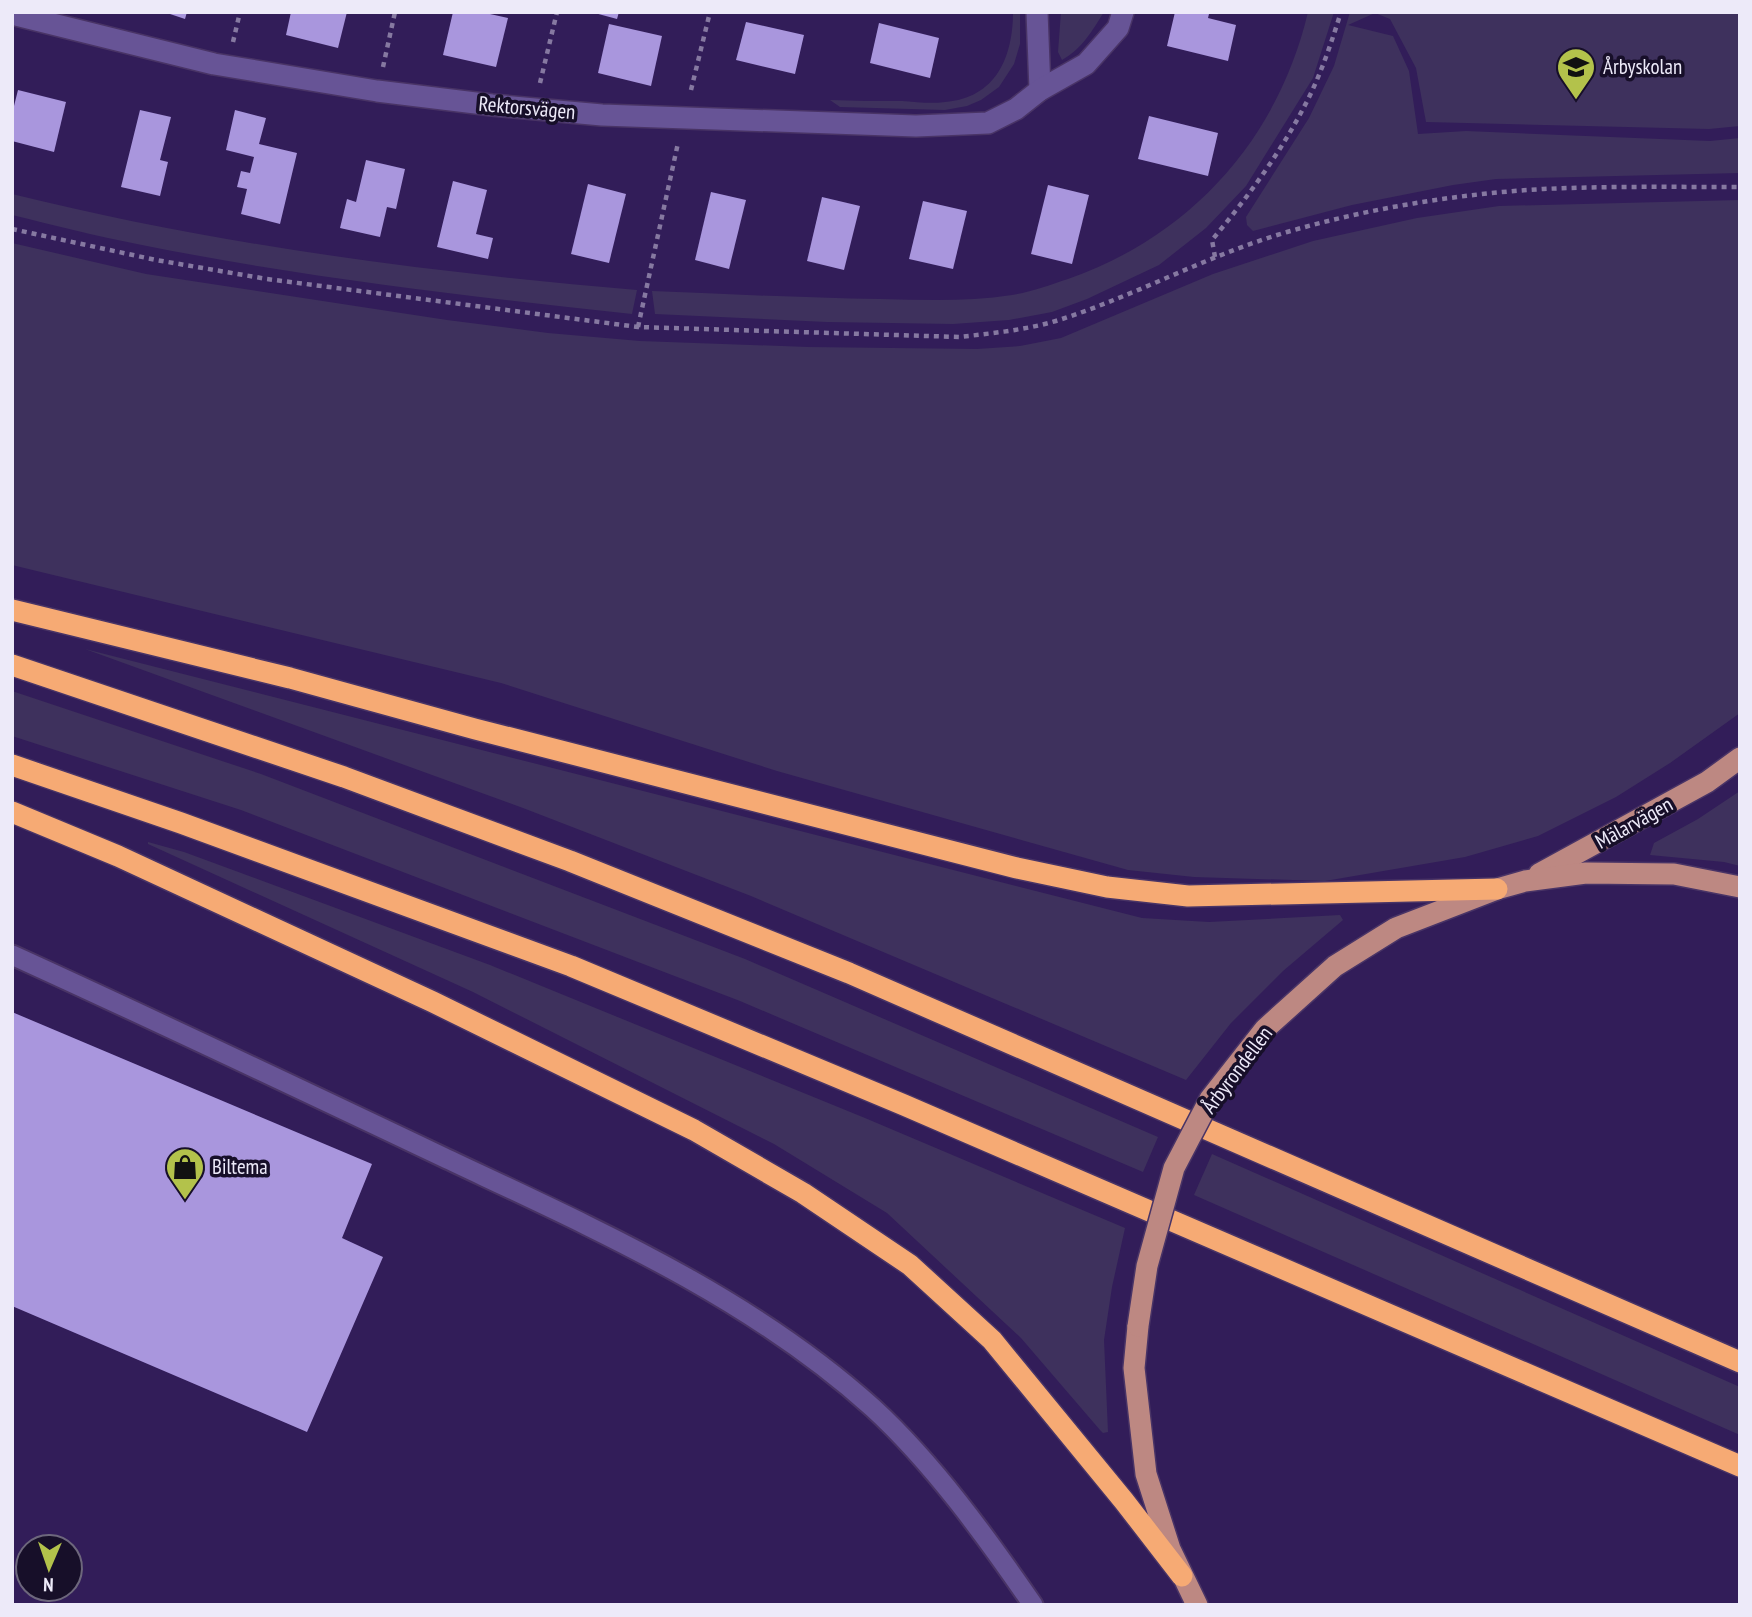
<svg xmlns="http://www.w3.org/2000/svg" width="1752" height="1617" viewBox="0 0 1752 1617" font-family="'PT Sans Narrow',sans-serif">
<style>
.green{fill:#3e315d}
.building{fill:#a996dd}
.lines{fill:none;stroke-linecap:round;stroke-linejoin:round}
.lane-casing{stroke:#493466;stroke-width:23}
.street-casing{stroke:#493466;stroke-width:24}
.primary-casing{stroke:#493466;stroke-width:24}
.highway-casing{stroke:#493466;stroke-width:24}
.path{stroke:#8679a1;stroke-width:4.5;stroke-dasharray:5 5;stroke-linecap:butt}
.lane{stroke:#675496;stroke-width:19}
.street{stroke:#675496;stroke-width:21}
.primary{stroke:#bd8882;stroke-width:21}
.highway{stroke:#f6aa74;stroke-width:21}
.primary-bridge-casing{stroke:#493466;stroke-width:24;stroke-linecap:butt}
.primary-bridge{stroke:#bd8882;stroke-width:21}
.labels{text-anchor:middle;stroke-width:7;stroke-linejoin:round;paint-order:stroke}
.poi-label{font-size:21px;fill:#edeaf9;stroke:#170f29;text-anchor:start}
.street-label{font-size:21px;fill:#edeaf9;stroke:#170f29}
</style>
<rect width="100%" height="100%" fill="#321d59"/>
<g class="green">
<path d="M1013,12H1020V44L1014,64L999,87L981,100L967,106L945,110L840,107L830,100C854,101 878,101 902,101C916,102 931,104 945,102C996,98 1013,57 1013,12Z"/>
<path d="M1061,12H1104C1092,31 1082,49 1062,60L1058,52Z"/>
<path d="M1308,12H1334L1313,78L1246,186L1206,228L1159,265L1087,299L1052,312L1009,320L953,324L827,322L655,314L652,291C728,294 804,298 880,299C924,300 968,302 1012,295C1031,292 1050,285 1068,279C1191,236 1278,139 1308,12Z"/>
<polygon points="1350,12 1740,12 1740,126 1709,129 1426,122 1416,68 1390,19 1375,13 1348,25 1393,36 1409,71 1418,134 1466,131 1710,141 1740,138 1740,173 1496,179 1453,185 1352,205 1253,231 1247,225 1246,217 1309,118 1334,66"/>
<path d="M12,194C218,245 427,272 637,290L632,314C466,296 300,277 137,244C95,236 54,225 12,215Z"/>
<polygon points="1740,200 1740,713 1670,763 1616,797 1538,836 1465,857 1325,881 1194,877 1128,870 777,771 501,683 12,565 12,243 146,274 447,320 548,333 640,341 808,347 977,349 1020,346 1061,338 1213,274 1313,241 1417,218 1499,206"/>
<polygon points="85,649 1142,918 1209,922 1340,915 1343,920 1283,971 1231,1023 1186,1080 751,896 523,808"/>
<polygon points="12,691 261,774 745,959 1158,1137 1143,1172 740,1001 241,810 12,736"/>
<polygon points="1740,791 1740,866 1724,862 1650,855 1654,843 1698,819"/>
<polygon points="148,842 184,852 490,965 865,1118 1125,1228 1112,1287 1104,1340 1108,1432 1103,1433 1100,1430 1021,1338 887,1213 774,1144 473,992 148,844"/>
<polygon points="1212,1154 1740,1387 1740,1435 1194,1195"/>
</g>
<g class="building">
<polygon points="164,12 187,12 185,19"/>
<polygon points="291,12 347,12 338,48 286,35"/>
<polygon points="453,12 481,12 508,18 496,67 443,55"/>
<polygon points="591,12 619,12 617,19"/>
<polygon points="1175,12 1203,12 1209,14 1208,18 1236,25 1228,61 1167,46"/>
<polygon points="746,22 804,35 795,74 736,60"/>
<polygon points="879,23 939,38 930,78 870,63"/>
<polygon points="609,24 662,36 651,86 598,73"/>
<polygon points="18,90 66,102 54,152 12,141 12,114"/>
<polygon points="140,110 171,117 160,160 168,162 160,196 121,187"/>
<polygon points="235,110 266,118 259,144 297,153 280,224 241,214 247,189 237,187 241,171 250,173 254,157 226,150"/>
<polygon points="1149,116 1218,133 1208,176 1138,159"/>
<polygon points="366,160 405,169 396,209 387,207 380,237 340,228 347,199 356,202"/>
<polygon points="453,181 487,190 476,234 493,238 488,259 437,247"/>
<polygon points="588,184 626,194 609,263 571,254"/>
<polygon points="1048,185 1089,195 1072,264 1031,254"/>
<polygon points="711,192 746,200 729,269 695,260"/>
<polygon points="822,197 860,206 844,270 807,261"/>
<polygon points="923,201 967,211 953,269 909,259"/>
<polygon points="12,1012 372,1164 342,1238 383,1257 307,1432 12,1306"/>
</g>
<g class="lines">
<defs>
<path id="lane" d="M12,955C157,1021 300,1089 443,1157C593,1228 749,1296 873,1408C933,1463 987,1538 1033,1605"/>
<g id="street">
<polyline points="1037,12 1040,90"/>
<polyline points="12,14 214,64 377,91 492,105 602,115 916,126 988,123 1016,109 1040,90 1086,64 1118,28 1123,12"/>
</g>
<g id="primary">
<polyline points="1539,874 1707,782 1740,758"/>
<polyline points="1254,1043 1265,1029 1335,966 1396,928 1497,889 1525,881 1586,873 1674,874 1740,887"/>
<polyline points="1138,1326 1134,1368 1146,1474 1170,1549 1197,1605"/>
</g>
<g id="highway">
<polyline points="12,610 290,678 475,729 1017,868 1107,887 1188,896 1497,889"/>
<polyline points="12,665 344,777 570,861 849,973 1740,1362"/>
<polyline points="12,765 181,823 571,966 904,1105 1740,1466"/>
<polyline points="12,812 118,856 433,1002 694,1130 803,1193 910,1265 992,1340 1124,1501 1182,1576"/>
</g>
</defs>
<use href="#lane" class="lane-casing"/>
<use href="#street" class="street-casing"/>
<use href="#primary" class="primary-casing"/>
<use href="#highway" class="highway-casing"/>
<g class="path">
<polyline points="233,42 240,12"/>
<polyline points="383,67 395,12"/>
<polyline points="540,83 557,12"/>
<polyline points="691,90 710,12"/>
<path d="M12,229L156,260L267,279L638,327L960,337C993,333 1027,330 1059,320C1137,295 1208,255 1287,232C1370,208 1457,194 1543,189C1608,186 1674,187 1740,187"/>
<path d="M1215,257L1212,240C1247,198 1279,155 1304,107C1320,77 1331,44 1341,12"/>
<polyline points="638,327 678,143"/>
</g>
<use href="#lane" class="lane"/>
<use href="#street" class="street"/>
<use href="#primary" class="primary"/>
<use href="#highway" class="highway"/>
<defs>
<polyline id="primary-bridge" points="1138,1326 1147,1266 1174,1168 1210,1099 1254,1043"/>
</defs>
<use href="#primary-bridge" class="primary-bridge-casing"/>
<use href="#primary-bridge" class="primary-bridge"/>
</g>
<defs>
<symbol id="school-pin" viewBox="-11 -11 22 30"><path d="M0 17L-7.5 6A9.5 9.5 0 1 1 7.5 6Z" fill="#b3c24b" stroke="#170f29"/><path d="M0-5L7-2L0 1L-7-2ZM-4 1L0 2.5L4 1V4Q0 6-4 4Z" fill="#111"/></symbol>
<symbol id="shop-pin" viewBox="-11 -11 22 30"><path d="M0 17L-7.5 6A9.5 9.5 0 1 1 7.5 6Z" fill="#b3c24b" stroke="#170f29"/><path d="M-5-2.5h2.3a2.7 3.5 0 0 1 5.4 0H5L5.5 6h-11ZM-1.5-2.5h3a1.5 2.3 0 0 0-3 0Z" fill="#111"/></symbol>
</defs>
<g fill-rule="evenodd">
<use href="#school-pin" x="1554" y="45" width="44" height="60"/>
<use href="#shop-pin" x="163" y="1145" width="44" height="60"/>
</g>
<g class="labels">
<g class="poi-label">
<text x="1603" y="74">Årbyskolan</text>
<text x="212" y="1174">Biltema</text>
</g>
<g class="street-label">
<text transform="translate(527 108) rotate(5)" y="7">Rektorsvägen</text>
<text transform="translate(1634 823) rotate(-29)" y="7">Mälarvägen</text>
<text transform="translate(1237 1070) rotate(-53)" y="7">Årbyrondellen</text>
</g>
</g>
<rect width="1752" height="1617" fill="none" stroke="#edeaf9" stroke-width="28"/>
<g transform="translate(49 1568) rotate(182)"><circle r="33" fill="#170f29" stroke="#6d677c" stroke-width="2"/>
<path d="M0-5L12 26L0 18L-12 26Z" fill="#b3c24b"/>
<text y="-10" font-size="19" font-weight="bold" text-anchor="middle" fill="#edeaf9">N</text>
</g>
</svg>
